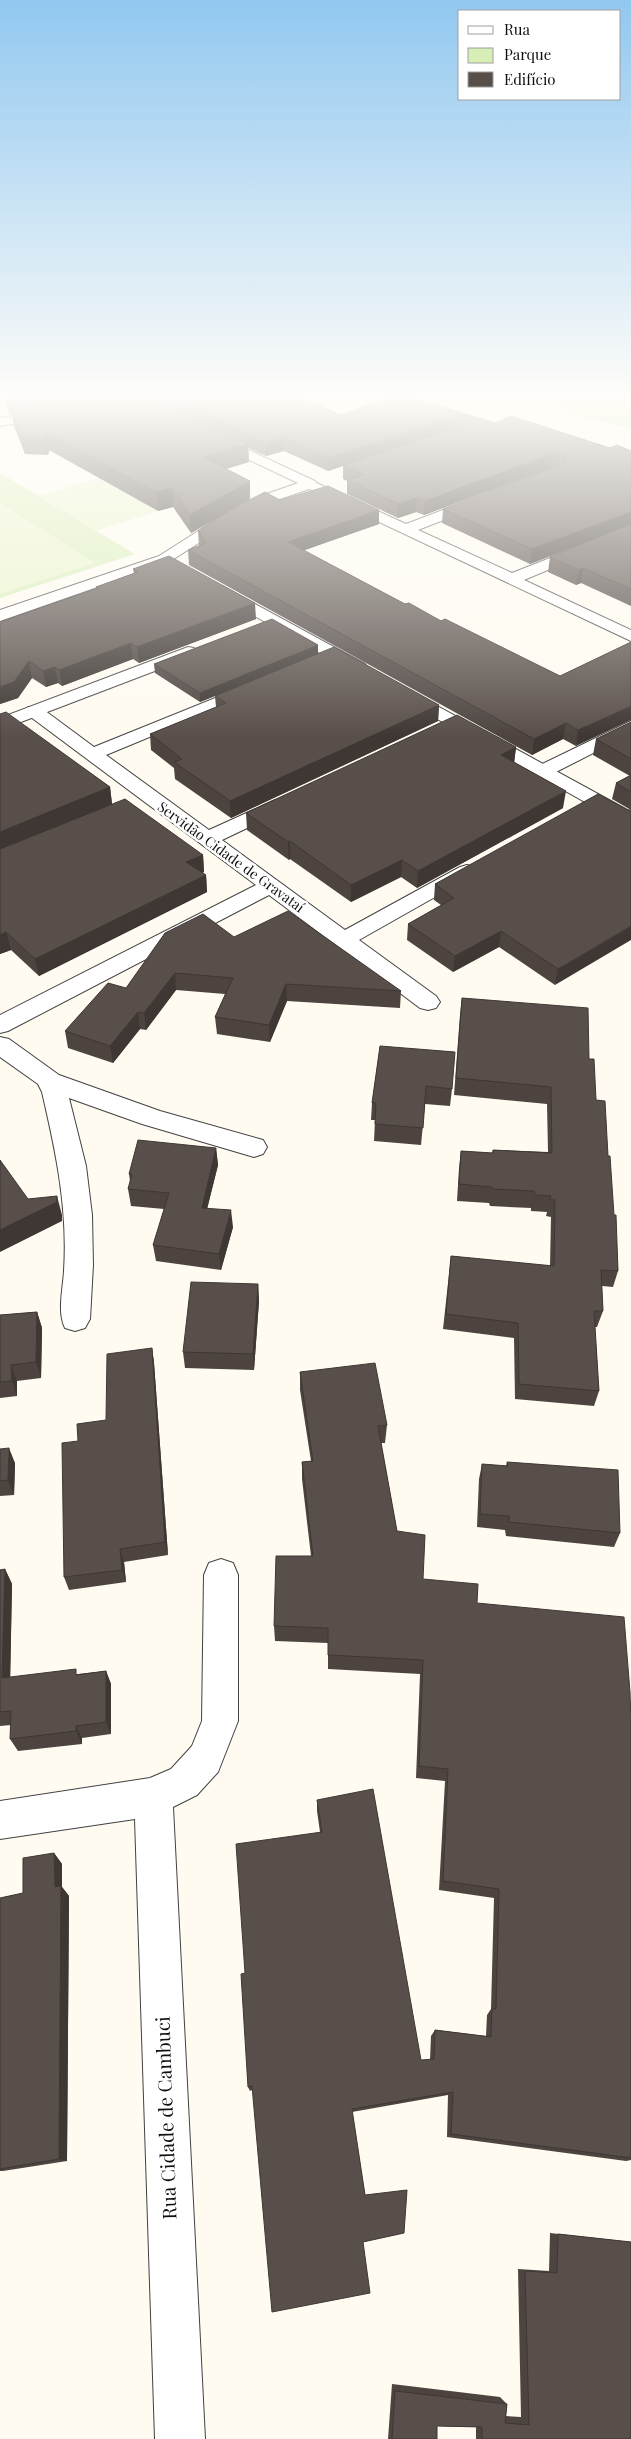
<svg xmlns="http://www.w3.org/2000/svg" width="631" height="2439" viewBox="0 0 631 2439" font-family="'Playfair Display',serif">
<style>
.green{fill:#d7eeb6}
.forest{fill:#bce193}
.pitch{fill:#e8f4c9}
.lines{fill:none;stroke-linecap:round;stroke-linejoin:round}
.minor-casing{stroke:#424242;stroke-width:2}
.tertiary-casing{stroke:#424242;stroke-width:2}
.minor{fill:#fff;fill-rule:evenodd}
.tertiary{fill:#fff;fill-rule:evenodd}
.wall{fill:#4d4440}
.shaded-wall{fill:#3e3734}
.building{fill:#594f4a;stroke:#3e3734}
.labels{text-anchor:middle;stroke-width:5;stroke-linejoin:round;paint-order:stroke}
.far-street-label{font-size:14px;fill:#0f0f0f;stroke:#fff}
.near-street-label{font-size:19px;fill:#0f0f0f;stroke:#fff}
</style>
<rect width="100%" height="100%" fill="#fffbf1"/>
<polygon class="green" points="0,473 135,554 0,598"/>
<polygon class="forest" points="529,395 631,395 631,429 565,411"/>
<g class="pitch">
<polygon points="99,478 158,511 96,531 39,496"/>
<polygon points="0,503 95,563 0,594"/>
</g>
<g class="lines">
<defs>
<g id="minor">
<polygon points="310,480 406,524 472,499 482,499 484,502 482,505 418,530 512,573 631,526 631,535 524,580 631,630 631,641 305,487 303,484 305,481"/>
<polygon points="250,684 256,685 259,689 256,693 106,755 209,830 273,801 280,799 287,801 290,805 287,809 222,840 345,930 460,867 467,865 474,867 478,871 474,875 359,940 436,996 440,1002 436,1008 428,1010 420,1008 269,895 8,1031 0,1033 0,1015 256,885 28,715 25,711 28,707 40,707 94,747"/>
<polygon points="631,721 631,734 550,775 536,775 533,771 536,767"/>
<path d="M0,1037L9,1039L59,1075L160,1111L263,1140L267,1147L263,1154L254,1157L142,1124L69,1098L86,1166L92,1215L93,1265L90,1319L85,1328L75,1331L65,1328C57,1312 63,1289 64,1271C68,1209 56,1152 42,1092L38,1084L0,1057Z"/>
<polygon points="221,1559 233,1563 238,1575 238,1721 218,1772 197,1795 173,1807 205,2439 155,2439 135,1819 0,1839 0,1801 150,1778 171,1769 192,1746 202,1721 204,1575 209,1563"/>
</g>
<g id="tertiary">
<polygon points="136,395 157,395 155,398 109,410 103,406 105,403"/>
<polygon points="51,411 56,412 57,415 56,418 0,426 0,418"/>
<polygon points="214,434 315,481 317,484 315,487 268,503 230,523 169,562 0,621 0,610 159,556 220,517 258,497 298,483 209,441 207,438"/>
<polygon points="222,586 365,664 368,668 365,672 353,672 216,594 214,591 216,588"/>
<polygon points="188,647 194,648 197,652 194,656 0,730 0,718"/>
<polygon points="406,689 631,812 631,826 624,824 400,698 397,694 400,690"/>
</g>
</defs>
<use href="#minor" class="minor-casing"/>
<use href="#tertiary" class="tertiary-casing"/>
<use href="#minor" class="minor"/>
<use href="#tertiary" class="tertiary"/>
</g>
<g class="wall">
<polygon points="3,395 142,395 152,400 151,395 293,395 341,415 394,395 495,423 610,448 631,451 631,606 581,583 576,585 548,572 550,557 591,540 530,564 442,523 443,509 552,468 424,515 416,512 398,518 347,494 347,481 343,479 343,466 328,471 284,451 266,456 248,448 249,462 226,469 250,499 234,508 280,500 379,510 379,524 304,550 405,604 560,676 631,642 576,746 563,739 532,755 189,565 188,550 199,546 198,531 226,513 191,533 173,507 158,511 49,450 48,455 25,454 14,426 12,414 10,415"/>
<polygon points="133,569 256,619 139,663 133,659 62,686 58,683 46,687 32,678 18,698 0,704 0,622 96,589 96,587 134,573"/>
<polygon points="318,654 439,705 438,721 231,818 175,779 174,768 151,750 150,734 216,707 215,696 200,702 155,673 154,664"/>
<polygon points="0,714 110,787 112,804 203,855 204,872 202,873 206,875 207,892 39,976 11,950 0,954"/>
<polygon points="631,722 631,810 612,799 616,783 630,776 593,755 596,739"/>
<polygon points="516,747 514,762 563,808 417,888 401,877 351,902 290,859 289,860 247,830 246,813"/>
<polygon points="627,810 555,985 499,947 453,972 407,940 408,924 441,905 434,900 435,884"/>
<polygon points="234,937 401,991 400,1008 287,1001 270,1042 217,1034 215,1017 225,994 176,990 146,1030 140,1029 113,1063 68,1048 65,1031 126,988"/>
<polygon points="462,998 589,1059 596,1100 608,1156 618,1271 613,1287 602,1286 603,1311 597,1327 595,1327 599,1391 594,1406 515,1399 514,1338 443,1329 451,1256 550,1266 551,1217 546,1216 547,1212 531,1211 531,1208 490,1206 489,1203 457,1201 459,1168 461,1151 492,1153 493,1150 548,1152 547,1104 454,1095 460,1015"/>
<polygon points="380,1046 452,1089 450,1106 425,1104 421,1145 374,1141 375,1120 371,1120 372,1103"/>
<polygon points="216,1148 218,1165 207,1209 233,1227 221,1270 156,1261 153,1245 164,1209 131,1206 128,1189 130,1181 129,1174"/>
<polygon points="258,1284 259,1301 254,1370 185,1368 183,1352"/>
<polygon points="37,1312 42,1328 41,1378 17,1381 17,1396 0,1398 0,1315"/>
<polygon points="152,1348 154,1363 168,1555 124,1562 126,1582 69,1590 64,1577 78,1441 106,1420"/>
<polygon points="300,1372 387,1425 385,1443 381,1443 397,1531 423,1579 477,1603 631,1722 631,2160 626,2161 447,2137 448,2095 352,2112 365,2195 404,2233 252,2090 250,2091 248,2087 245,1973 320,1832 317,1811 317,1800 421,2060 430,2060 431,2036 435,2030 486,2036 487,2015 491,2009 494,1898 439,1890 445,1781 416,1778 420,1674 328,1669 328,1643 275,1641 274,1626 311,1556 302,1479 302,1462 311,1461 300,1390"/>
<polygon points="0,1449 15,1463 14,1495 0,1496"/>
<polygon points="507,1462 620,1533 614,1547 506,1536 505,1530 477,1527 479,1479 482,1464 506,1466"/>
<polygon points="5,1569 12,1584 10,1677 78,1674 106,1671 111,1684 111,1734 82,1738 82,1744 18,1751 10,1739 11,1725 0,1726 0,1570"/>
<polygon points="54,1853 62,1864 62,1887 69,1896 67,2161 3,2171 0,2171 0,1898 23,1893"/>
<polygon points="550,2233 631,2242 631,2439 476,2439 476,2427 437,2426 437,2439 388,2439 392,2384 500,2397 507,2404 506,2416 521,2417 518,2269 549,2271"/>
</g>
<g class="shaded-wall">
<polygon points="20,395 125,395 11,409 12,414 10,415 7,397"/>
<polygon points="459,415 458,428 344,465 343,466 328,471 328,458"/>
<polygon points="47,433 49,450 48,455 45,437"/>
<polygon points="284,437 284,451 266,456 266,443"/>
<polygon points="248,444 249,462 205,475 203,457"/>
<polygon points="552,454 550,468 424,515 425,501"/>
<polygon points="250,481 250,499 191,533 190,515"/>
<polygon points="172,488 173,507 158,511 156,493"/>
<polygon points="417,498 416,512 398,518 398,504"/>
<polygon points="379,510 379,524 288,556 288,542"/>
<polygon points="631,512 631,525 530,564 532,549"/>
<polygon points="583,568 581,583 576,585 579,570"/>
<polygon points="255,603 256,619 139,663 137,647"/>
<polygon points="131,643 133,659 62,686 59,670"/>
<polygon points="318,645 318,654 200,702 200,693"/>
<polygon points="29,661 32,678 18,698 0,704 0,687"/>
<polygon points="55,667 58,683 46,687 43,671"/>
<polygon points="439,705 438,721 231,818 230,801"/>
<polygon points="631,706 631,720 576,746 578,730"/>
<polygon points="566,723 563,739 532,755 534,739"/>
<polygon points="516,747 514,764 501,755"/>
<polygon points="110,787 112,804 0,851 0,832"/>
<polygon points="566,791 563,808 417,888 418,871"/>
<polygon points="290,841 290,859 289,860 288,842"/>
<polygon points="203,855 204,872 188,879 186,862"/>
<polygon points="402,860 401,877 351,902 351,885"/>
<polygon points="206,875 207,892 39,976 35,959"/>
<polygon points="631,926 631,940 555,985 558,969"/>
<polygon points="501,931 499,947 453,972 455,956"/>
<polygon points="6,932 11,950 0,954 0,935"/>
<polygon points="175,973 176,990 146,1030 144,1013"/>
<polygon points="286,984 287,1001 270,1042 269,1025"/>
<polygon points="138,1012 140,1029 113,1063 110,1046"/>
<polygon points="216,1148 218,1165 203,1225 202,1208"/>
<polygon points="57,1196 62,1215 62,1221 0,1252 0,1230"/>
<polygon points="231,1210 233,1227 221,1270 219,1254"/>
<polygon points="258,1284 259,1301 254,1370 253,1354"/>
<polygon points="37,1312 42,1328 41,1378 36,1362"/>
<polygon points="152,1348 154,1363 168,1555 165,1542"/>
<polygon points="11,1365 17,1381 17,1396 12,1381"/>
<polygon points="9,1448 15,1463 14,1495 8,1480"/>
<polygon points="120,1549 124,1562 126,1582 122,1570"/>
<polygon points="5,1569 12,1584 10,1691 2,1678"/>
<polygon points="106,1671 111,1684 111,1734 106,1722"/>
<polygon points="76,1726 82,1738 82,1744 76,1731"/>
<polygon points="54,1853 62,1864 62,1887 69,1896 67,2161 59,2159"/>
</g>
<g class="building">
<polygon points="6,395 20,395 7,397"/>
<polygon points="105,395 142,395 248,444 203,457 250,481 190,515 172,488 156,493 47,433 45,437 22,436 11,409"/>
<polygon points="163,395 293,395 341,415 394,395 404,395 495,423 511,416 610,448 617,445 631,451 631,512 532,549 443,509 564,464 567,458 563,454 552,454 425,501 417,498 398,504 347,480 364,475 344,465 466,425 468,419 459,415 328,458 284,437 266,443"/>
<polygon points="328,486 379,510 288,542 405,604 409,603 441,621 445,619 560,676 631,642 631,706 578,730 566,723 534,739 188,550 206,543 198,531 230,510 265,492 280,500"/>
<polygon points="631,524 631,589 583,568 579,570 550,557"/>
<polygon points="169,556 255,603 137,647 131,643 59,670 55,667 43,671 29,661 14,682 0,687 0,622 98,588 96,587 138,572 133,569"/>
<polygon points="272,619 318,645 200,693 154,664"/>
<polygon points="334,647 439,705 230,801 174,762 182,759 150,734 226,703 215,696"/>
<polygon points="6,712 110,787 0,832 0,714"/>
<polygon points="457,715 516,747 501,755 566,791 418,871 402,860 351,885 290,841 288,842 246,813"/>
<polygon points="631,722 631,759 596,739"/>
<polygon points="631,775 631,792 616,783"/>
<polygon points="598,794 627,810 631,810 631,926 558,969 501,931 455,956 408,924 454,898 435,884"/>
<polygon points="125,799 203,855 186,862 206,875 35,959 6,932 0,935 0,849"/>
<polygon points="288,911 401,991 286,984 269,1025 215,1017 233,978 175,973 144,1013 138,1012 110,1046 65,1031 108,983 126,988 165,933 203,914 234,937"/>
<polygon points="462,998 588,1008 589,1059 594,1059 596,1100 605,1101 608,1156 610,1156 614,1215 616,1215 618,1271 601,1270 603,1311 594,1311 599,1391 519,1384 518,1323 446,1314 451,1256 554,1266 555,1200 550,1200 551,1196 535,1195 534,1191 493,1189 492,1187 459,1184 461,1151 493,1153 493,1150 552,1153 551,1087 456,1078"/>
<polygon points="380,1046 455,1052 452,1089 426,1086 423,1128 375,1124 376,1103 372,1103"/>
<polygon points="138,1140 216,1148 202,1208 231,1210 219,1254 153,1245 169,1193 128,1189 132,1174 129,1174"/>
<polygon points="0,1160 28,1199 57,1196 57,1202 0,1230"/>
<polygon points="191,1282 258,1284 253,1354 183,1352"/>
<polygon points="37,1312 36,1362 11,1365 12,1381 0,1382 0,1315"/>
<polygon points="152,1348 165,1542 120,1549 122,1570 64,1577 62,1443 78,1441 77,1424 106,1420 107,1354"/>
<polygon points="375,1363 387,1425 378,1426 397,1531 425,1535 423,1579 478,1584 477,1603 624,1617 630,1692 631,1722 631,2158 451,2134 453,2092 352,2109 365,2195 407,2190 404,2233 363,2242 370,2293 272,2312 252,2086 248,2087 241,1974 245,1973 236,1844 322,1832 317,1800 373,1789 421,2060 434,2059 435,2030 491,2037 492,2009 496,2009 499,1889 443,1881 448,1769 419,1766 423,1660 328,1655 328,1628 274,1626 276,1556 313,1556 302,1462 313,1461 300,1372"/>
<polygon points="9,1448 8,1480 0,1481 0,1449"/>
<polygon points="507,1462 618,1470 620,1533 509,1522 509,1516 480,1514 482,1464 508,1466"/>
<polygon points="5,1569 2,1678 76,1669 76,1675 106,1671 106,1722 76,1726 76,1731 10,1739 11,1711 0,1712 0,1570"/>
<polygon points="54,1853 55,1887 61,1886 59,2159 0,2169 0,1898 23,1893 23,1858"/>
<polygon points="558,2234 631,2242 631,2439 482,2439 482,2427 437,2426 437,2439 392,2439 395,2391 507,2404 505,2423 529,2425 525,2271 557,2273"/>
</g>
<linearGradient id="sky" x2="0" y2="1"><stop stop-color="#91c8f0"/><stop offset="0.54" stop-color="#fffdf9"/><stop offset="1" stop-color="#fffdf9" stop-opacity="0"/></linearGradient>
<rect width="631" height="737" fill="url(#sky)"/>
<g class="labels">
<g class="far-street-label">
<text transform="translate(231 857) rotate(36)" y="5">Servidão Cidade de Gravataí</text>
</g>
<g class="near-street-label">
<text transform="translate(166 2118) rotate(-92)" y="7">Rua Cidade de Cambuci</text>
</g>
</g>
<rect x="458" y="10" width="162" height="90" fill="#ffffff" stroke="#9f9f9f"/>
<rect x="468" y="26" width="25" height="8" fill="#ffffff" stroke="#9f9f9f"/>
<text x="504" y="35" font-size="15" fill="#0f0f0f">Rua</text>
<rect x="468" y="48" width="25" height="15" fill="#d7eeb6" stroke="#9f9f9f"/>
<text x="504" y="60" font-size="15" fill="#0f0f0f">Parque</text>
<rect x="468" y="72" width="25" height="15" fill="#594f4a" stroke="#9f9f9f"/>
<text x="504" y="85" font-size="15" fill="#0f0f0f">Edifício</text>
</svg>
